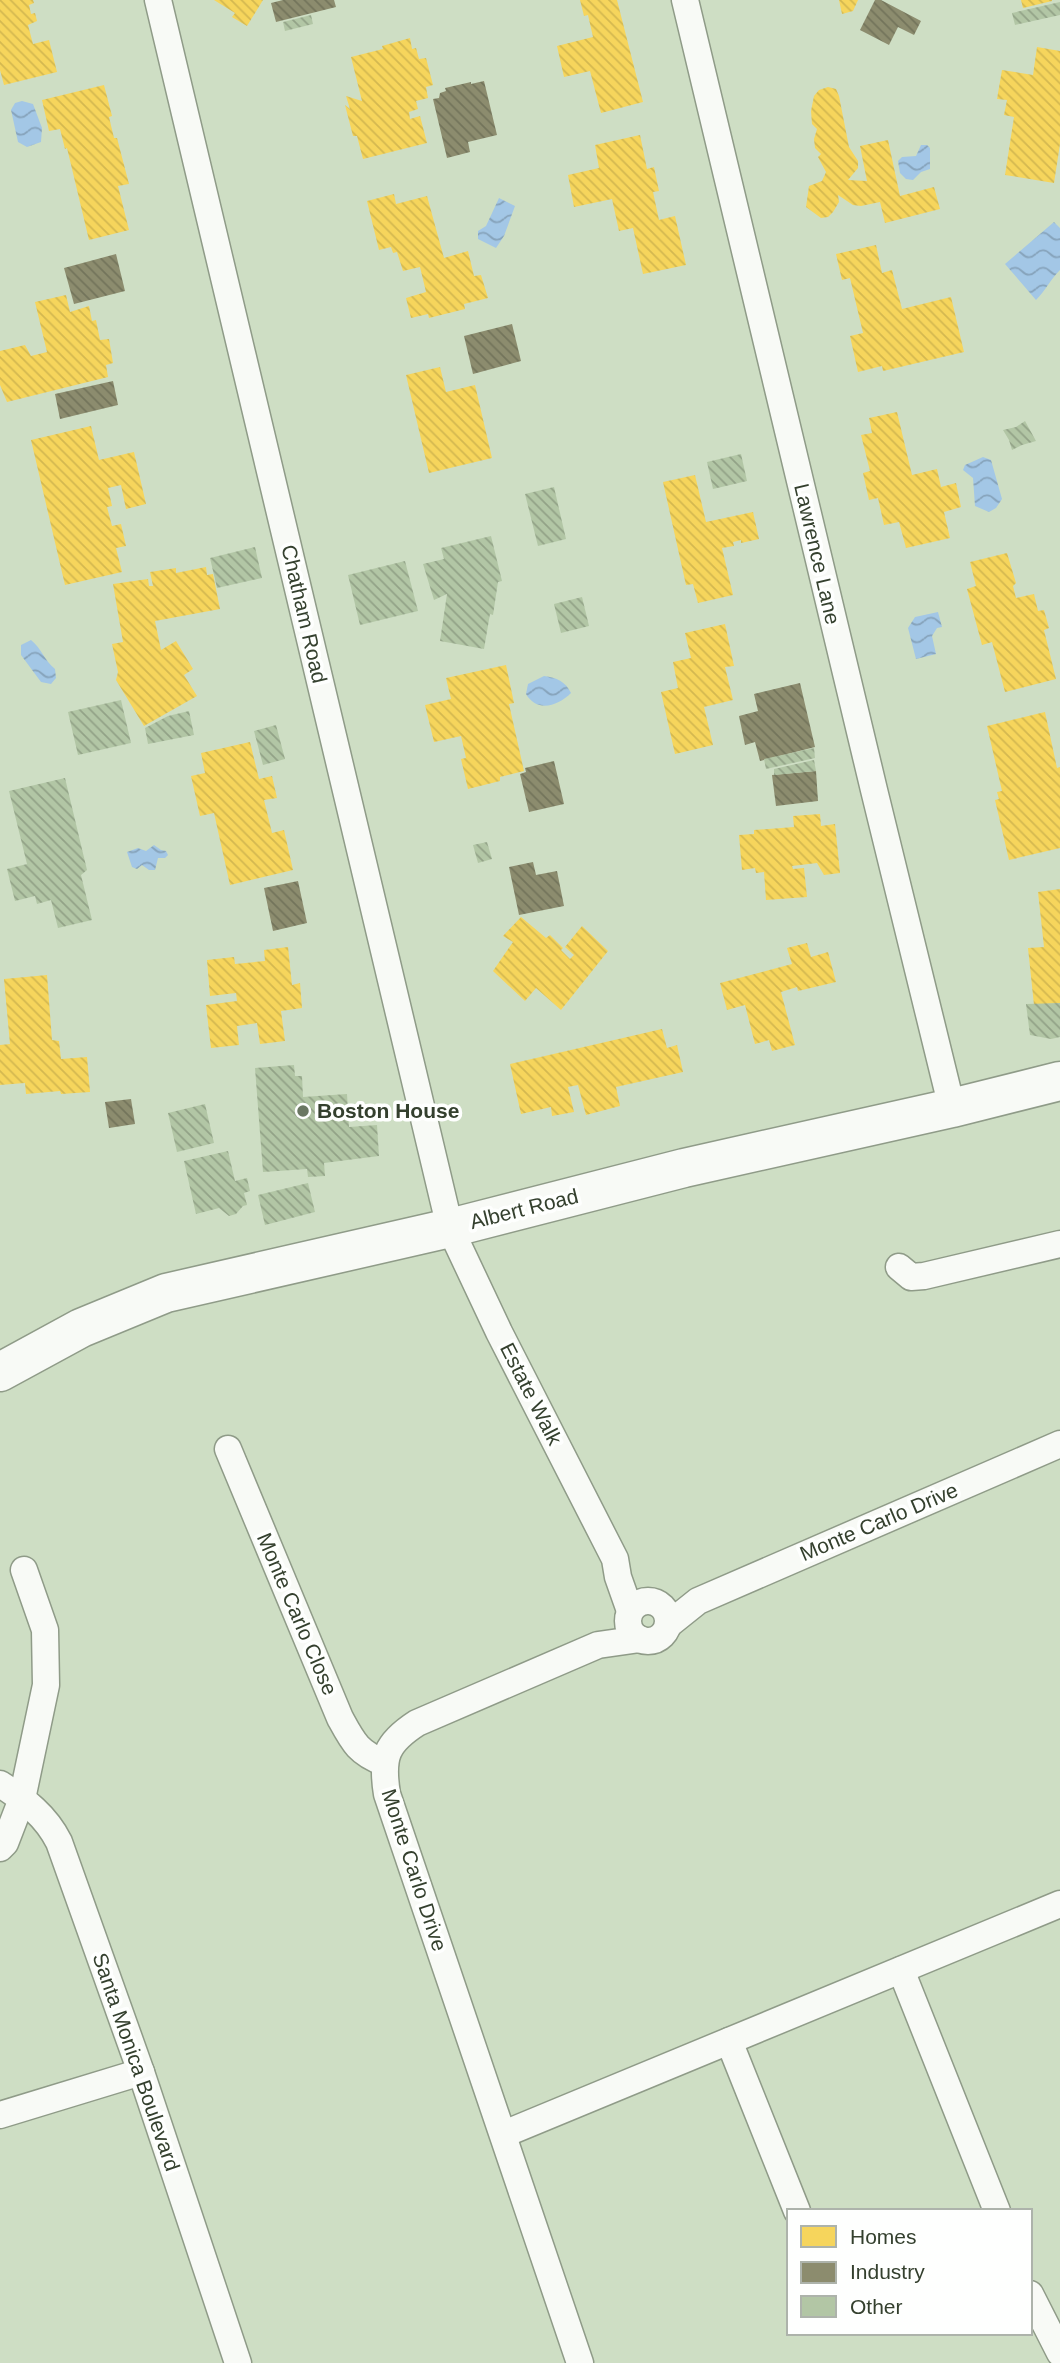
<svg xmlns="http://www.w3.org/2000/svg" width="1060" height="2363" viewBox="0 0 1060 2363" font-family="Arial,sans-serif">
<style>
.water{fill:url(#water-waves)}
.homes{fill:url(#homes-back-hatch)}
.industry{fill:url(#industry-back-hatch)}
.building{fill:url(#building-back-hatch)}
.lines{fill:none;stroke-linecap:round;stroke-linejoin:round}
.street-casing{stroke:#8f9b88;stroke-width:29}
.secondary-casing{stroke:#8f9b88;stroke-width:41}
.street{stroke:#f8faf6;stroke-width:26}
.secondary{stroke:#f8faf6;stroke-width:38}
.poi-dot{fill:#6a7762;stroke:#fefffe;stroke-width:2.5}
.labels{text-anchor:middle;stroke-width:7;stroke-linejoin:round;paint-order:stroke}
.street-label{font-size:21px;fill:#34402e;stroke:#fefffe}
.poi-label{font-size:21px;font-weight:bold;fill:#34402e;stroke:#fefffe;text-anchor:start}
</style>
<defs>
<pattern id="water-waves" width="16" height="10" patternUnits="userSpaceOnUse" patternTransform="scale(1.75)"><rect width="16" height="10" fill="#a3c7e6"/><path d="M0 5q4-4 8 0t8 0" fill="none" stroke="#86a3bb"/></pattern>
<pattern id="homes-back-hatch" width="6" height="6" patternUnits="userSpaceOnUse" patternTransform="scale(1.75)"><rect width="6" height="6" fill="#f6d55c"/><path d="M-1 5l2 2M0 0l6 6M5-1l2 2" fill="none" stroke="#d4b850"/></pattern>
<pattern id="industry-back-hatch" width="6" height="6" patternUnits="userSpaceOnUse" patternTransform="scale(1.75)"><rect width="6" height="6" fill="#8c8c6e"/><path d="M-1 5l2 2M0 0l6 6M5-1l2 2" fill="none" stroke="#73745b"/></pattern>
<pattern id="building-back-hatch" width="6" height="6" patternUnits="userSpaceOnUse" patternTransform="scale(1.75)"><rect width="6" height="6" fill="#b2c6a5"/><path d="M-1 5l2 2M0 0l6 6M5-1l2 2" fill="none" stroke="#92a287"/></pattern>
</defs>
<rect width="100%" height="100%" fill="#cedec4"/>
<g class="water">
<polygon points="22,101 33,104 42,128 41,142 27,147 18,142 11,110 15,103"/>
<polygon points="921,145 927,145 930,148 930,169 921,172 913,180 906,179 900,173 898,161 902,157 916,156"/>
<polygon points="499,198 515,206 504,236 496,248 478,239 478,231 486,226"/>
<path d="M1054,222L1060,228V270C1050,280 1046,290 1036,300L1005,264Z"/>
<polygon points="983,457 991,460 1002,499 996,508 989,512 975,506 973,478 963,470 965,465"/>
<polygon points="938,612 942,627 937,628 932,636 936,654 916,659 908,628 915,617"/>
<path d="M31,640C42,649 44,660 55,669L56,678L51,684L41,682L21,655V645Z"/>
<path d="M544,676C557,678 565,681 571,693C558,706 537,713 526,694L528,684Z"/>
<polygon points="154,845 161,850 166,851 168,855 165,858 158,858 155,870 149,870 142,865 137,869 132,867 127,852 138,848 146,851"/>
</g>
<g class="homes">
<polygon points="0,0 33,0 34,3 29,5 31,14 35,13 37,21 28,25 33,44 49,40 57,72 4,85 0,70"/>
<polygon points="214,0 263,0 247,26 232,17 235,13"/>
<polygon points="580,0 617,0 643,102 601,113 590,71 564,77 557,46 593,37 588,15 584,16"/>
<polygon points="839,0 858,0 853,11 842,14"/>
<polygon points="1021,0 1052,0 1052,1 1023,8"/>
<polygon points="410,38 412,49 416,48 419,59 426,58 433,85 426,87 428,98 416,101 418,109 409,112 410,119 420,116 427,143 363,159 357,136 353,136 345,105 350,109 346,96 362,101 351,57 383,49 382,46"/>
<polygon points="1037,47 1060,51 1060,144 1054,183 1005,175 1014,117 1004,115 1007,100 997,99 1002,70 1033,75"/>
<polygon points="104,85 112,116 109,117 114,138 117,138 129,184 118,186 129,230 89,240 67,148 65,149 60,129 49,131 42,100"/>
<polygon points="828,87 836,89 839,96 849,147 858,161 858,168 848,180 867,181 860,146 888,140 900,196 934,187 940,209 885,223 880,202 861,206 853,205 838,195 839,202 833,212 828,217 821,218 806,207 809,186 822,181 826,172 818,157 821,154 815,148 814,139 817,129 812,124 811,111 814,96 819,90"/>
<polygon points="640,135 647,169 654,167 659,191 653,192 659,220 675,216 686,265 643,274 633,228 619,231 612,199 574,207 568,175 599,168 595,145"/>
<polygon points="394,194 396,204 427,196 444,258 468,251 474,276 481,275 488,298 464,304 465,309 429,318 428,314 411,318 406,298 426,292 420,267 403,271 397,252 393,253 391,247 379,250 367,201"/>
<polygon points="876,245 882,273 892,270 902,309 951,297 964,352 883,371 882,366 858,372 850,336 863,333 850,278 842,280 836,254"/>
<polygon points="66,295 70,312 89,306 92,321 96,320 100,340 109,339 113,363 106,365 108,377 7,402 0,385 0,351 25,345 31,356 47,352 35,302"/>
<polygon points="440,367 446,392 475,385 492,458 429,473 406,375"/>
<polygon points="897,412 912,475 937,469 941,487 956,483 961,507 944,512 950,538 906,548 899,522 884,525 878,498 869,500 863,473 870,471 861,435 872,433 869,418"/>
<polygon points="91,426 99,460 134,452 146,504 126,509 121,485 108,488 112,506 107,507 112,526 121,524 126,546 116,548 122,572 65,585 31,440"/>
<polygon points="695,475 706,522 753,512 759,539 741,543 741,540 733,542 734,546 722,548 733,595 698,603 693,584 686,585 663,482"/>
<polygon points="1007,553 1016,583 1013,586 1016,598 1034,594 1038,611 1044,610 1049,628 1044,630 1056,679 1005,692 992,642 982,645 967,589 976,586 970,562"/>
<polygon points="206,567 207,575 213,574 220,609 155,621 161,650 176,641 193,669 184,675 197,696 144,726 116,680 118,672 112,644 123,642 113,584 148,579 149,586 153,586 150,572 176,568 176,573"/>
<polygon points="725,624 734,666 725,667 733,700 704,707 713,745 675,754 661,692 678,688 673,662 691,658 685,633"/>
<polygon points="506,665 514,703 509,704 524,771 500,777 500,781 468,789 461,759 466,758 461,736 434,742 425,705 451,699 446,678"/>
<polygon points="1045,712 1057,768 1060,767 1060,848 1009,860 995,800 999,799 997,792 1002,791 987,726"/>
<polygon points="250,742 259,779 272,776 277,798 264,800 272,833 284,830 293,870 230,885 214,813 200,816 191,776 205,773 201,753"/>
<polygon points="820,814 821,826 835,824 840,873 824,875 817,863 792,866 793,869 804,868 807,897 766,900 764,872 756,873 755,868 742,870 739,835 754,834 754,830 794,827 793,816"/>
<polygon points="1060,889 1060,1003 1034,1005 1028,948 1044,947 1038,892"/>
<polygon points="521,917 546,938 550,935 563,948 561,950 570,959 574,955 565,947 582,926 608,951 561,1010 536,988 525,1001 493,971 513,942 503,936"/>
<polygon points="807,943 811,957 828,952 836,982 798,991 797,987 781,992 795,1045 772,1051 769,1040 755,1044 745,1005 727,1010 720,983 792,964 787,948"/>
<polygon points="288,947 292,985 300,983 302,1008 281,1011 285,1041 260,1044 257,1023 237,1026 239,1045 211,1048 206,1005 237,1001 236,993 210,996 207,960 234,957 235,964 265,961 264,950"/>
<polygon points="47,975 52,1040 59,1041 61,1059 87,1057 90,1092 61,1094 60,1091 26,1094 25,1083 0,1085 0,1045 10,1044 4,979"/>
<polygon points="662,1029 667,1048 677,1045 683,1072 616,1087 620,1106 586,1115 578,1085 568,1087 574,1112 552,1116 551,1107 521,1114 510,1064"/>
</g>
<g class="industry">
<polygon points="283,0 334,0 336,7 276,22 271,3"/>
<polygon points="875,0 881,0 921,21 914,35 898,27 889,45 860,30"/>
<polygon points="484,81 497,135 468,142 470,152 447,158 433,99 439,98 440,93 446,91 445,88 471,82 471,84"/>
<polygon points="116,254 125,291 74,304 64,268"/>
<polygon points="512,324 521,361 473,374 464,336"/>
<polygon points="113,381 118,405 60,419 55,394"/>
<polygon points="800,683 815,747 760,761 755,742 745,745 739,716 758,711 754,694"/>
<polygon points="554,761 564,804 529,812 520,774 526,772 525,768"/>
<polygon points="816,771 818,801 776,806 772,775"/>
<polygon points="533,862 536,875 557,871 564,906 519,915 509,867"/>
<polygon points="298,881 307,923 273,931 264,888"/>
<polygon points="131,1099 135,1124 109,1128 105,1102"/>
</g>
<g class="building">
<polygon points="1060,2 1060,15 1015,25 1012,13"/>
<polygon points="311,15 313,24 285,31 283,22"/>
<polygon points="1025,421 1036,441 1022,445 1012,450 1009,440 1003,430 1016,427"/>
<polygon points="741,454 747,481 713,489 707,462"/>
<polygon points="554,487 566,539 538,546 525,494"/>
<polygon points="491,536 502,581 498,582 493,615 490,614 484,649 440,641 447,594 434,600 423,564 444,559 441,548"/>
<polygon points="255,547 262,578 217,588 210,558"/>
<polygon points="405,561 418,611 360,625 348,575"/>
<polygon points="582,597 589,626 561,633 554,604"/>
<polygon points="121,700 131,743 78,755 68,712"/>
<polygon points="189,711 194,735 148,744 145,728 168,716"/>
<polygon points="276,725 285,759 263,765 254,731"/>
<polygon points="814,748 815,758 766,769 764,759"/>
<polygon points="814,760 816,771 774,775 774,769"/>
<polygon points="65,778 87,870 81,875 92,920 58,928 51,900 37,904 35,896 15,901 7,869 27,864 9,791"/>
<polygon points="487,842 492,859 478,863 473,845"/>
<polygon points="1060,1003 1060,1037 1051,1039 1030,1035 1026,1004"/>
<polygon points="294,1065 295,1076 302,1076 303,1097 347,1094 349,1127 377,1125 379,1156 324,1163 325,1176 308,1177 307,1169 263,1172 255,1068"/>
<polygon points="205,1104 214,1143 177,1152 168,1113"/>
<polygon points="228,1151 235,1181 247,1178 250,1191 244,1193 247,1205 243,1206 236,1214 229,1216 219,1208 196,1214 184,1161"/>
<polygon points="308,1183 315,1212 265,1225 258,1195"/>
</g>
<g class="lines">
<defs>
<g id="street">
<polyline points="158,0 450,1228 499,1332 615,1559 618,1577 630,1611"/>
<polyline points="685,0 874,790 952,1108"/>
<polyline points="899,1267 911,1277 924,1276 1060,1244"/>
<path d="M228,1449L340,1718C353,1742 358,1753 385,1763"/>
<circle cx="648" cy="1621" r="20"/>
<polyline points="668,1625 698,1601 1060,1444"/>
<path d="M0,1784C25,1800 46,1816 59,1842L141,2072L238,2363"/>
<polyline points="0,1848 5,1843 22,1799 46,1685 45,1630 24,1570"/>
<polyline points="901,1970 997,2211"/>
<polyline points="729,2041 797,2211"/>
<polyline points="0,2115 141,2072"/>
<polyline points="504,2134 1060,1904"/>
<polyline points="1030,2294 1060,2353"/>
<path d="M580,2363L387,1794C381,1757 386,1743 417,1723L598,1645L640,1639"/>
</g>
<polyline id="secondary" points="0,1372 81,1328 166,1293 450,1228 684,1168 952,1108 1060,1081"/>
</defs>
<use href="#street" class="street-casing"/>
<use href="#secondary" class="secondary-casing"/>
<use href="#street" class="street"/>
<use href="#secondary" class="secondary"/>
</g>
<circle class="poi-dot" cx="303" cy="1111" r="7"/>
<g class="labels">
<g class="street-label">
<text transform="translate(817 554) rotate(77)" y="7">Lawrence Lane</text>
<text transform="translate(304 614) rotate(77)" y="7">Chatham Road</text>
<text transform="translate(524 1209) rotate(-14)" y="7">Albert Road</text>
<text transform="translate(531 1394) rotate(63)" y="7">Estate Walk</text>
<text transform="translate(879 1522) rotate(-23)" y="7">Monte Carlo Drive</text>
<text transform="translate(297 1614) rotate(67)" y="7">Monte Carlo Close</text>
<text transform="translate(414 1870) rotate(72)" y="7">Monte Carlo Drive</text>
<text transform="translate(136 2062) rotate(71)" y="7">Santa Monica Boulevard</text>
</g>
<g class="poi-label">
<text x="317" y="1118">Boston House</text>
</g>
</g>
<rect x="787" y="2209" width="245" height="126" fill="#fefffe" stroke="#adb3ab" stroke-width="2"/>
<rect x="801" y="2226" width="35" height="21" fill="#f6d55c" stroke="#adb3ab" stroke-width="2"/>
<text x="850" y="2244" font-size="21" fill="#34402e">Homes</text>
<rect x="801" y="2262" width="35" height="21" fill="#8c8c6e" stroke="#adb3ab" stroke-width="2"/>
<text x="850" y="2279" font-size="21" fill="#34402e">Industry</text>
<rect x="801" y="2296" width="35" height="21" fill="#b2c6a5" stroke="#adb3ab" stroke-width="2"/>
<text x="850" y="2314" font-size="21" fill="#34402e">Other</text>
</svg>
